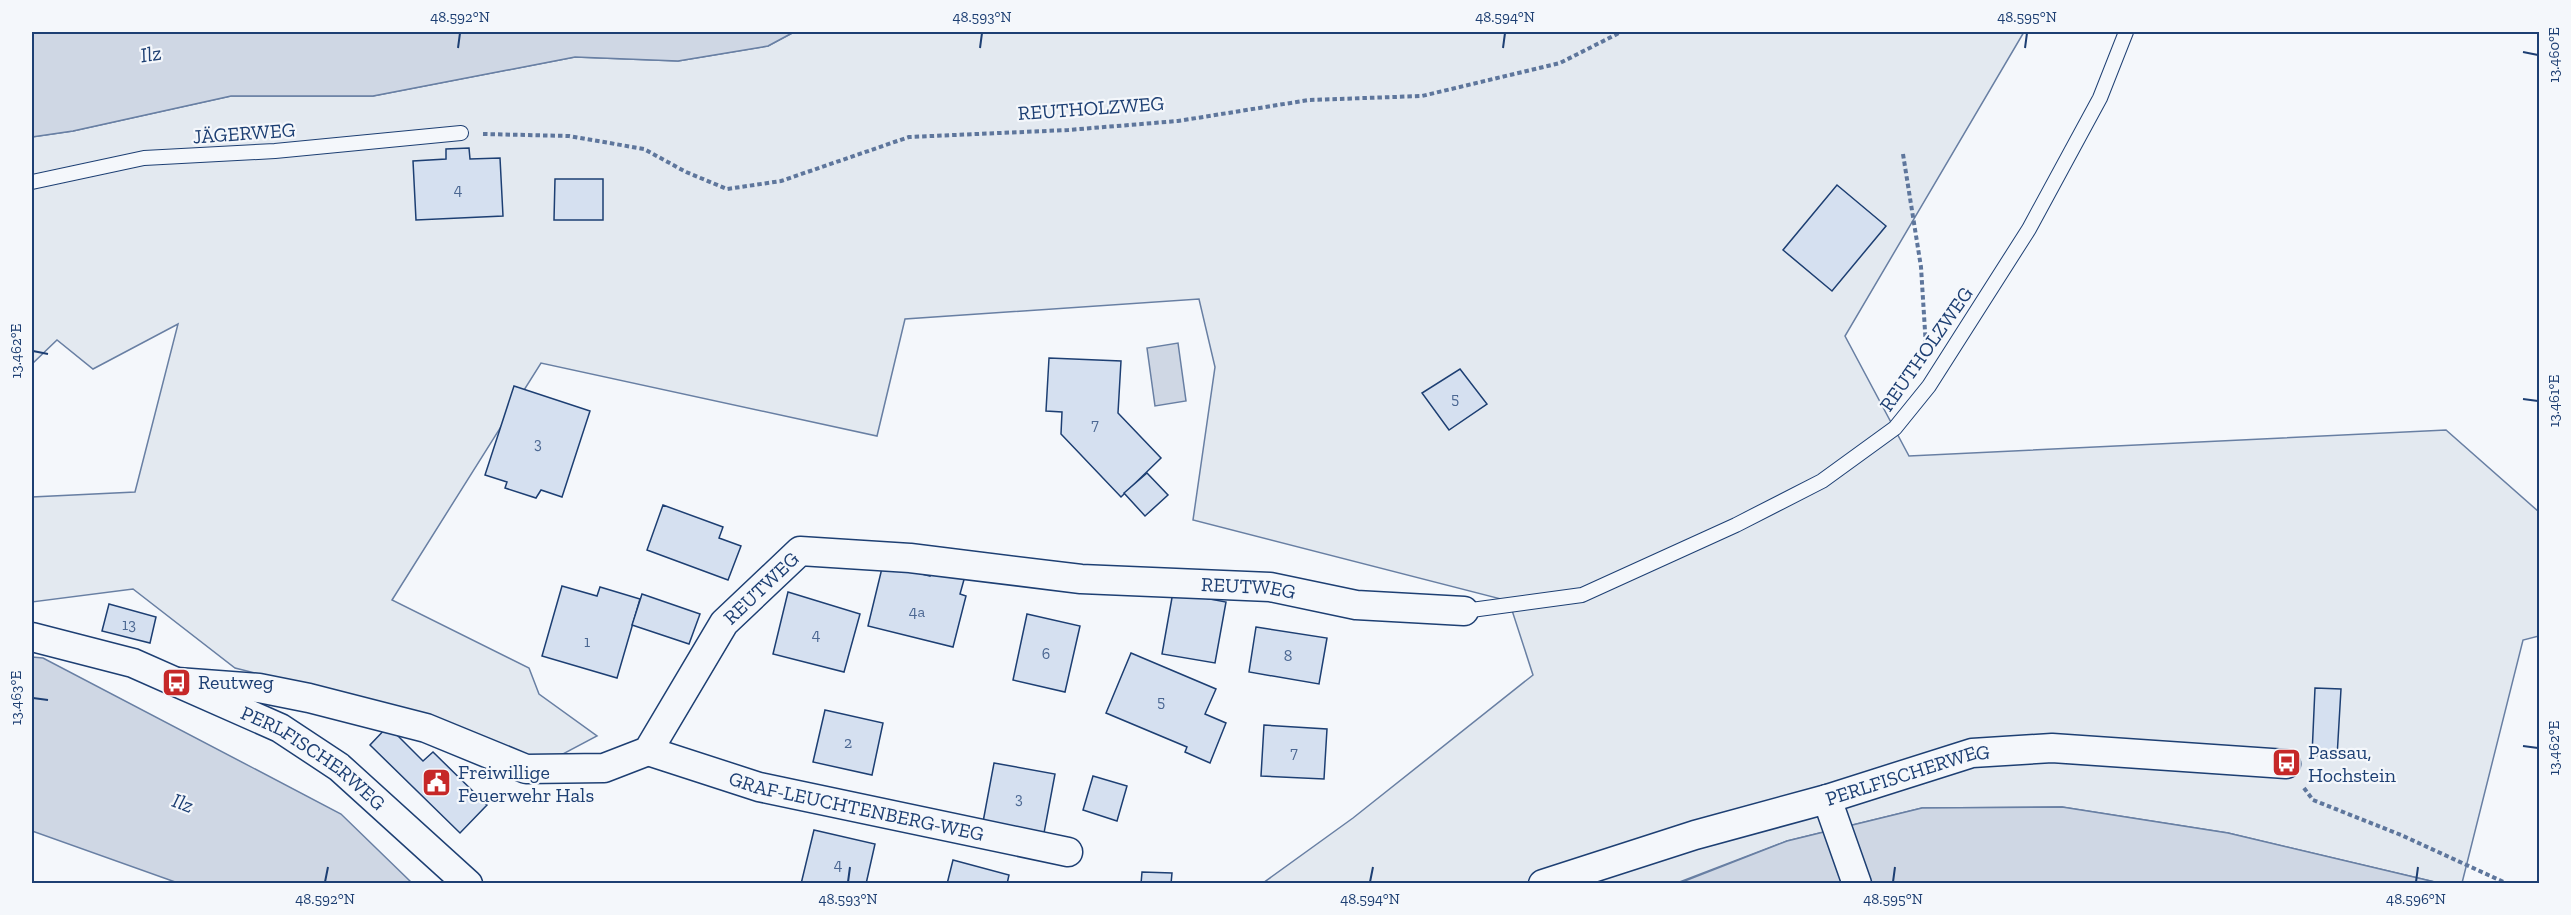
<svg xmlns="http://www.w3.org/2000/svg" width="2571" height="915" viewBox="0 0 2571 915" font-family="'Zilla Slab',serif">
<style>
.green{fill:#e3e9f0;stroke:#687fa3;stroke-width:1.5}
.water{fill:#cfd7e4;stroke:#687fa3;stroke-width:1.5}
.building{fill:#d5e0f0;stroke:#1d3f73;stroke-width:1.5}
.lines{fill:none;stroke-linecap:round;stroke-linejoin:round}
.lane-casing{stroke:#1d3f73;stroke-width:16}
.street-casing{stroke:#1d3f73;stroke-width:31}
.path{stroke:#5e769c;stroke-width:4;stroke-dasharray:4.5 3;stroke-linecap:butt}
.lane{stroke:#f4f7fb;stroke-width:14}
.street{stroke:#f4f7fb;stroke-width:28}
.ticks{fill:none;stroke:#1d3f73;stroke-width:2}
.labels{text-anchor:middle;stroke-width:4.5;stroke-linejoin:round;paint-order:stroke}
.number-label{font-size:16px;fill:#4b6792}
.street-label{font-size:20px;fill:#1d3f73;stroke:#f4f7fb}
.poi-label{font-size:20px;fill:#1d3f73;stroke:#f4f7fb;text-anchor:start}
.water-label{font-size:21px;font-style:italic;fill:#1d3f73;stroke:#f4f7fb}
.neatline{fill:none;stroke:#1d3f73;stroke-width:2}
.ticks-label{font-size:15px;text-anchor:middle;fill:#1d3f73}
</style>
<rect width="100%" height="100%" fill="#f4f7fb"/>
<polygon class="green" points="794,32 2024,32 1845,336 1909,456 2446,430 2539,512 2539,636 2523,640 2462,883 2439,883 2228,833 2062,807 1922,808 1787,841 1677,883 1263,883 1353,818 1533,675 1509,601 1193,520 1215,367 1199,299 905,319 877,436 541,363 392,600 529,668 539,694 597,736 546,763 402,709 235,668 133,589 32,602 32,497 135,492 178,324 93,369 57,340 32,364 32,137 73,131 231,96 373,96 575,57 678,61 768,46"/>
<g class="water">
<polygon points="32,32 794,32 768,46 678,61 575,57 373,96 231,96 73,131 32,137"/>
<polygon points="1178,343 1186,401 1155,406 1147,348"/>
<polygon points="32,657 43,658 341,814 412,883 178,883 32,831"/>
<polygon points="2062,807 2228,833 2439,883 1677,884 1787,841 1922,808"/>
</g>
<g class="building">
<polygon points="469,148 470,159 500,158 503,216 416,220 413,161 446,159 446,149"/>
<polygon points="555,179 603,179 603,220 554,220"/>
<polygon points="1837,185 1886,226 1832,291 1783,250"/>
<polygon points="1049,358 1121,361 1118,413 1161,458 1121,497 1061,434 1062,412 1046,411"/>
<polygon points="1460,369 1487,404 1449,430 1422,393"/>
<polygon points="514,386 590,411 562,497 541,490 536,498 505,488 507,482 485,475"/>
<polygon points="1147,473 1168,495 1145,516 1124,493"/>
<polygon points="663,505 723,527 719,538 741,546 728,580 647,550"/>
<polygon points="883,564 930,576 932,568 965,576 960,594 966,596 953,647 868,626"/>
<polygon points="562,586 597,596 600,587 640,599 617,678 542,656"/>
<polygon points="788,592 860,614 844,672 773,654"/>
<polygon points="1173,592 1226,602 1215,663 1162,654"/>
<polygon points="642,594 700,614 689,644 632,625"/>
<polygon points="109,604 156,617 150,643 102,631"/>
<polygon points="1027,614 1080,626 1065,692 1013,680"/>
<polygon points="1256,627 1327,638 1319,684 1249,672"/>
<polygon points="1131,653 1216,689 1205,714 1226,723 1210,763 1185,752 1187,747 1106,713"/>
<polygon points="2315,688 2341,689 2337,757 2312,755"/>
<polygon points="825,710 883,723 872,775 813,762"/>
<polygon points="1264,725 1327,729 1324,779 1261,776"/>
<polygon points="388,726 423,761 433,752 487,805 460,833 370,745"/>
<polygon points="994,763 1055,774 1044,833 983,822"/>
<polygon points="1093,776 1127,786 1117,821 1083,810"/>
<polygon points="814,830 875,844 866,884 801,884"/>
<polygon points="953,860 1009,875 1007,884 947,884"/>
<polygon points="1142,872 1172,873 1171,884 1141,884"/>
</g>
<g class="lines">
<defs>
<g id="lane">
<polyline points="32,182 144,158 275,151 461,133"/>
<polyline points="1464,611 1582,595 1736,525 1822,481 1895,428 1929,386 2029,229 2100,98 2126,32"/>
</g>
<g id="street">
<path id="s1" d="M32,637L133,663L280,728L339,767L468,884"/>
<path id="s2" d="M177,682L259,688L309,698L426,728L526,769L604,768L648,751L724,623L800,551L910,558L1081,579L1270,587L1356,605L1464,611"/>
<path id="s3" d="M648,751L759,787L1068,852"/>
<polyline points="1827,799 1857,884"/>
<path id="s4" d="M1543,884L1695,835L1827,799L1972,753L2052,748L2286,764"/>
</g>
</defs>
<use href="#lane" class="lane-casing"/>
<use href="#street" class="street-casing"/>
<g class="path">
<polyline points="483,134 569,136 644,149 686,172 727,189 781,181 909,137 1068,130 1178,121 1309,100 1422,96 1560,63 1621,32"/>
<polyline points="1903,154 1921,267 1926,347"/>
<polyline points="2304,788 2313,800 2401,835 2508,884"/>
</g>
<use href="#lane" class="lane"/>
<use href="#street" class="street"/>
</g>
<path class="ticks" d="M458,48L460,33M980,48L982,33M1503,48L1505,33M2025,48L2027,33M2523,52L2538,55M33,351L48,354M2523,399L2538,401M33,698L48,700M2523,746L2538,748M325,882L328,867M848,882L850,867M1370,882L1373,867M1893,882L1895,867M2416,882L2418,867"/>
<defs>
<symbol id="bus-square" viewBox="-11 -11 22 22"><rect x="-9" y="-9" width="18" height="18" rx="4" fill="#c62828" stroke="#f4f7fb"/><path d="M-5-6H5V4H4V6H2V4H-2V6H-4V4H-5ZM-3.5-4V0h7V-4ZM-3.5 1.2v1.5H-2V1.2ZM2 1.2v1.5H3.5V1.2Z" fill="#fff"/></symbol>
<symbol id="civic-square" viewBox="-11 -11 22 22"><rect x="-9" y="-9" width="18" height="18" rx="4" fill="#c62828" stroke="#f4f7fb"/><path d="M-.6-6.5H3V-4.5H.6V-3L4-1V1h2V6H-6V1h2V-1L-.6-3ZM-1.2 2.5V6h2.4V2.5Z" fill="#fff"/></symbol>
</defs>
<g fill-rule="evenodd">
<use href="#bus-square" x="160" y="666" width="33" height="33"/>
<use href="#bus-square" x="2270" y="746" width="33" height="33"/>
<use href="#civic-square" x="420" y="766" width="33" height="33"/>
</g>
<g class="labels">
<g class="number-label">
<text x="458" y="195">4</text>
<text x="1455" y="404">5</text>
<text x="1095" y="430">7</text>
<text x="538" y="449">3</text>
<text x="917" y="617">4a</text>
<text x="129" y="630">13</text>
<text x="816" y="640">4</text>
<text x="587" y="647">1</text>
<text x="1046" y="659">6</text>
<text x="1288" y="661">8</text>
<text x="1161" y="707">5</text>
<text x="848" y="748">2</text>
<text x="1294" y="758">7</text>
<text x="1019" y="804">3</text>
<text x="838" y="870">4</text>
</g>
<g class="street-label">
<text transform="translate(1091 108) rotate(-4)" y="7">REUTHOLZWEG</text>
<text transform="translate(244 133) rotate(-4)" y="7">JÄGERWEG</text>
<text transform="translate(1926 349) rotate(-55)" y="7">REUTHOLZWEG</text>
<text dy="7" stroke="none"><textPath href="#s2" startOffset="1191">REUTWEG</textPath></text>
<text dy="7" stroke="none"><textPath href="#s2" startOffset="687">REUTWEG</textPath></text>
<text dy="7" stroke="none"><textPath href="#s1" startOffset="309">PERLFISCHERWEG</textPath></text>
<text dy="7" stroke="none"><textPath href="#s4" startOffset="381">PERLFISCHERWEG</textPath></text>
<text dy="7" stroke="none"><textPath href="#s3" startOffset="216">GRAF-LEUCHTENBERG-WEG</textPath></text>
</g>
<g class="poi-label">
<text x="198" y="689">Reutweg</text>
<text x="2308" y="759">Passau,<tspan x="2308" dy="23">Hochstein</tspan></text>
<text x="458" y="779">Freiwillige<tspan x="458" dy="23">Feuerwehr Hals</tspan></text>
</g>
<g class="water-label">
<text transform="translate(151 54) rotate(-8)" y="7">Ilz</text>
<text transform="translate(183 803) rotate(20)" y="7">Ilz</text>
</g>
</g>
<rect width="2571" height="915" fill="none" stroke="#f4f7fb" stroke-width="66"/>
<rect x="33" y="33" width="2505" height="849" class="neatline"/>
<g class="ticks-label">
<text x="460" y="22">48.592°N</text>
<text x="982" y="22">48.593°N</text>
<text x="1505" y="22">48.594°N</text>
<text x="2027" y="22">48.595°N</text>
<text transform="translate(2554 55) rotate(-90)" y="5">13.460°E</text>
<text transform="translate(16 351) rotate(-90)" y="5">13.462°E</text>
<text transform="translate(2554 401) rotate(-90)" y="5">13.461°E</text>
<text transform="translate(16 698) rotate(-90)" y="5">13.463°E</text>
<text transform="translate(2554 748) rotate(-90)" y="5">13.462°E</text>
<text x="325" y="904">48.592°N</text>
<text x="848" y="904">48.593°N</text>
<text x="1370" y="904">48.594°N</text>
<text x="1893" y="904">48.595°N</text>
<text x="2416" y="904">48.596°N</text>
</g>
</svg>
